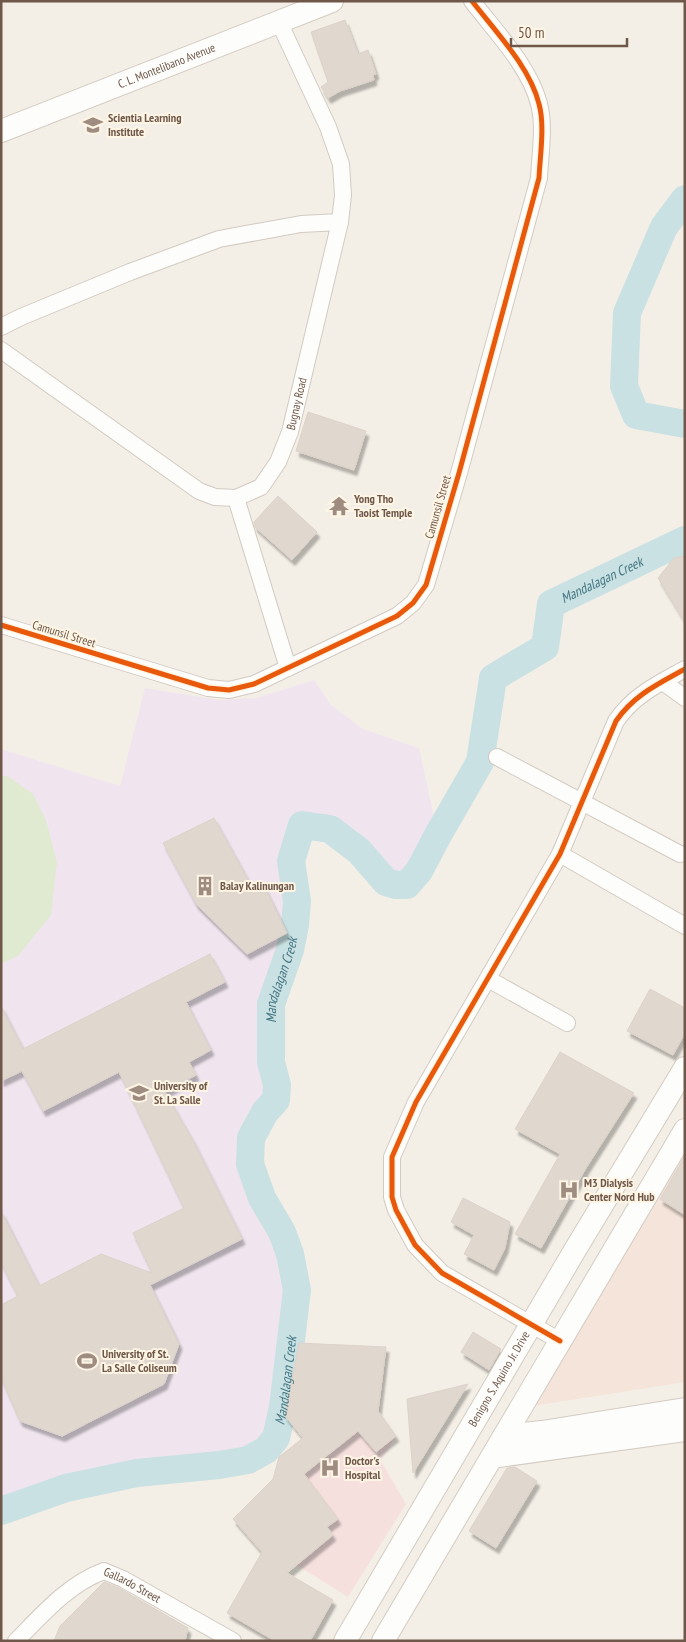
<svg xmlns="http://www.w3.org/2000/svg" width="686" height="1642" viewBox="0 0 686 1642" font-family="'PT Sans Narrow',sans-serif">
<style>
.commercial{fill:#f4e4d9}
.education{fill:#f0e5ef}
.medical{fill:#f6e0de}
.green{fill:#dfead1}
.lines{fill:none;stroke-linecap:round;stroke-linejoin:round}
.river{stroke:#c9e1e3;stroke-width:28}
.building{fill:#e0d7ce;stroke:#dcd2c9;filter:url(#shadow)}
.street-casing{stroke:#d2cac2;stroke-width:18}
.secondary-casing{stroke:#d4cbc3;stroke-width:24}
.street{stroke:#fdfdfb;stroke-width:16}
.secondary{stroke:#fdfdfb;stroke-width:22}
.cycleway-casing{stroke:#fef5e5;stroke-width:8}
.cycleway{stroke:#e8590c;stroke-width:5}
.labels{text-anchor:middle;stroke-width:4;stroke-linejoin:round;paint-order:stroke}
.street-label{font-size:12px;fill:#6f5749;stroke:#fef5e5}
.poi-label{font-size:12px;font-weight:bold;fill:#6f5749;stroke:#fef5e5;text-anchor:start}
.water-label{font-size:14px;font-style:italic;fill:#447682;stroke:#fef5e5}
</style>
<defs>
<filter id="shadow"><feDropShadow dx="3" dy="5.5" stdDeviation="1" flood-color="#0004"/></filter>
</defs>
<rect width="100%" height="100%" fill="#f4efe6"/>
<polygon class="commercial" points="685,1135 685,1382 533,1406"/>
<polygon class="education" points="314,680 331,705 363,729 419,748 438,835 419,871 407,885 396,885 386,882 359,851 330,829 302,825 291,861 297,901 295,925 290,950 271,1004 271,1062 277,1085 276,1100 265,1112 251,1138 250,1164 262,1198 282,1232 290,1254 297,1290 283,1407 276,1438 266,1450 248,1460 219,1465 137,1473 66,1488 1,1511 1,749 120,786 145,688 219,700 257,698"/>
<polygon class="medical" points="299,1343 386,1347 378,1411 396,1436 381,1461 406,1504 348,1597 297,1565 291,1558 260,1550 233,1519 273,1479 279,1457 303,1438 285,1416"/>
<polygon class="green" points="1,775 9,777 33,794 46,820 57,862 51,915 18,956 1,964"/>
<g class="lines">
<g class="river">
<polyline points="685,199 664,227 627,313 624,386 636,415 685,424"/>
<path id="s1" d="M1,1511L66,1488L137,1473L219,1465L248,1460L266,1450L276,1438L283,1407L297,1290L290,1254L282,1232L262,1198L250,1164L251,1138L265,1112L276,1100L277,1085L271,1062V1004L290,950L295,925L297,901L291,861L302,825L330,829L359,851L386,882L396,885H407L419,871L438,835L480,762L493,678L545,647L551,604L685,540"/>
</g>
</g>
<g class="building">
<polygon points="345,20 358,54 368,50 376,74 373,75 374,80 340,91 328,98 321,87 328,82 311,32"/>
<polygon points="308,412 366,431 354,470 296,451"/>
<polygon points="278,496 317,532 292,560 255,527 254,522"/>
<polygon points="685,556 685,622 658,578 674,558"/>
<polygon points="214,818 252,887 262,882 287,933 247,954 196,904 163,843"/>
<polygon points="210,954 225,982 186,1002 211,1050 189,1062 196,1075 165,1092 192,1139 242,1239 150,1285 179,1344 164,1384 62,1436 20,1421 1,1378 1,1305 18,1296 1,1263 1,1211 39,1286 101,1254 152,1273 133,1233 184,1208 119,1072 43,1111 22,1071 1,1081 1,1006 23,1049"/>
<polygon points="650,989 685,1008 685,1033 673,1055 627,1031"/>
<polygon points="560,1052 634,1093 586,1168 541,1248 515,1234 560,1154 515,1129"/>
<polygon points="685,1156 685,1215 660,1199"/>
<polygon points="463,1198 510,1222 505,1248 494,1270 464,1254 474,1235 451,1222"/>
<polygon points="473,1332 501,1349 489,1370 461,1352"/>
<polygon points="299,1343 386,1347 378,1411 396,1436 376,1452 358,1431 304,1474 338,1519 327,1527 333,1535 287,1573 333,1600 310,1641 275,1641 227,1613 262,1552 233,1519 273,1479 279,1457 303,1438 285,1416"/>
<polygon points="468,1384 413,1473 407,1399"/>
<polygon points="515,1467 537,1481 496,1548 469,1531 507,1468"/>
<polygon points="104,1582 119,1588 188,1628 185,1641 54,1641 60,1626"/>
</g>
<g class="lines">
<defs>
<g id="street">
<polyline points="1,327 21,317 130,272 219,239 301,224 340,222"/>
<path id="s2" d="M1,350L199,491L215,497L236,498L261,487L278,462L290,432L340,222L343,195L341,164L328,127L279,22"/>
<polyline points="236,498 288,668"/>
<path d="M1,625L208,688L229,690L254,684L397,616L413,603L426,585L459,473L539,178C540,156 545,125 539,104C530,67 495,31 472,1"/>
<polyline points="663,682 685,698"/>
<polyline points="497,757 680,854"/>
<polyline points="560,854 685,926"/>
<polyline points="488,979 567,1023"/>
<path d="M560,1341L442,1273L415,1245L396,1210L392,1197V1157L416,1102L560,854L616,721C634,695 658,684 685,669"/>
<path id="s3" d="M16,1641C42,1615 68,1584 104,1571L123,1579L233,1641"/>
</g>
<g id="secondary">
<path id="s4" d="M1,131L332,1"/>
<polyline points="504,1436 542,1432 685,1409"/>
<polyline points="492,1457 685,1430"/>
<path id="s5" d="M345,1641L575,1250L685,1068"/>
<polyline points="383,1641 685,1130"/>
</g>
</defs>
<use href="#street" class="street-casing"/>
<use href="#secondary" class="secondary-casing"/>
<use href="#street" class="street"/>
<use href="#secondary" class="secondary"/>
<defs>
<g id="cycleway">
<path d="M1,625L208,688L229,690L254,684L397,616L413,603L426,585L459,473L539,178C540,156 545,125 539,104C530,67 495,31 472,1"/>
<path d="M560,1341L442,1273L415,1245L396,1210L392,1197V1157L416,1102L560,854L616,721C634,695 658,684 685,669"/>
</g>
</defs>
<use href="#cycleway" class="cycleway-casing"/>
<use href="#cycleway" class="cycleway"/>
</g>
<defs>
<symbol id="school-bare" viewBox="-9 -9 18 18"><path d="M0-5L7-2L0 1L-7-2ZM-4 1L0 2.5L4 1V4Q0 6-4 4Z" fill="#9e8c80" stroke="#fef5e5" stroke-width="2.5" paint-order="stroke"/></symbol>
<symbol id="temple-bare" viewBox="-9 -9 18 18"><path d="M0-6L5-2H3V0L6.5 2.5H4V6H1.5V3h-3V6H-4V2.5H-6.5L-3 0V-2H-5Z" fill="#9e8c80" stroke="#fef5e5" stroke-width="2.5" paint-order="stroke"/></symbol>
<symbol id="building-bare" viewBox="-9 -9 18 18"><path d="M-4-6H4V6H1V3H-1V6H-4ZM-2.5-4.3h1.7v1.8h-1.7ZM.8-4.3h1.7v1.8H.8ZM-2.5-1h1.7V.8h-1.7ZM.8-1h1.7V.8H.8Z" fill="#9e8c80" stroke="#fef5e5" stroke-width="2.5" paint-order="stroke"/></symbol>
<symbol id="university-bare" viewBox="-9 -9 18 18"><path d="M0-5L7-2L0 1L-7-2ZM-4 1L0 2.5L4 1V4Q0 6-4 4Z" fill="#9e8c80" stroke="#fef5e5" stroke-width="2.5" paint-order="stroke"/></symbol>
<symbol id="hospital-bare" viewBox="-9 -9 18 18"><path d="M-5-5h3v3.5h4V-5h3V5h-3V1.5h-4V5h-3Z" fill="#9e8c80" stroke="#fef5e5" stroke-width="2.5" paint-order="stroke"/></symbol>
<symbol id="stadium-bare" viewBox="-9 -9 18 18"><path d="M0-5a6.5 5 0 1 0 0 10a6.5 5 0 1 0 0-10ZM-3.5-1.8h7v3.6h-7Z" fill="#9e8c80" stroke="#fef5e5" stroke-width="2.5" paint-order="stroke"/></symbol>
</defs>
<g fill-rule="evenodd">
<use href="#school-bare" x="79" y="111" width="28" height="28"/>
<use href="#temple-bare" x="325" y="492" width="28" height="28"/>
<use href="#building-bare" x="191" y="872" width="28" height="28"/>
<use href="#university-bare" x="125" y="1079" width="28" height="28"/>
<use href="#hospital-bare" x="555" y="1176" width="28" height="28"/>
<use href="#stadium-bare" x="73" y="1347" width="28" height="28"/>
<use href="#hospital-bare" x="316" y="1454" width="28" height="28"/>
</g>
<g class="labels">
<g class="street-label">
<text dy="4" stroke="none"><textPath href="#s4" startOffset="178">C. L. Montelibano Avenue</textPath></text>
<text dy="4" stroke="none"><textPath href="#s2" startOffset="400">Bugnay Road</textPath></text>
<text transform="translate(438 507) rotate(-74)" y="4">Camunsil Street</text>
<text transform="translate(64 634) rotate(17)" y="4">Camunsil Street</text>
<text dy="4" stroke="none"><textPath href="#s5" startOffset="304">Benigno S. Aquino Jr. Drive</textPath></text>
<text dy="4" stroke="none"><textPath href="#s3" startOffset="145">Gallardo Street</textPath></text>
</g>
<g class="poi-label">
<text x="108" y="122">Scientia Learning<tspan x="108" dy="14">Institute</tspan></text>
<text x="354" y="503">Yong Tho<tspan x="354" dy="14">Taoist Temple</tspan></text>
<text x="220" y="890">Balay Kalinungan</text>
<text x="154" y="1090">University of<tspan x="154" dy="14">St. La Salle</tspan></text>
<text x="584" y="1187">M3 Dialysis<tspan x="584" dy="14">Center Nord Hub</tspan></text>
<text x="102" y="1358">University of St.<tspan x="102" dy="14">La Salle Coliseum</tspan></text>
<text x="345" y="1465">Doctor's<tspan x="345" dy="14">Hospital</tspan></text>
</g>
<g class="water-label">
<text dy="5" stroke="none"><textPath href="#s1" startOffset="1444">Mandalagan Creek</textPath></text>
<text dy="5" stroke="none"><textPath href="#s1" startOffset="769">Mandalagan Creek</textPath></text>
<text dy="5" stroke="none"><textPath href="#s1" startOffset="348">Mandalagan Creek</textPath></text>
</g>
</g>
<rect width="686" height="1642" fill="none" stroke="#6f5749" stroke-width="5"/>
<path d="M511 38v8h116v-8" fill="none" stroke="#6f5749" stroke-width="2.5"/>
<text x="518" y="38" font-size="15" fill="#6f5749" stroke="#fef5e5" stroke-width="4" paint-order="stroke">50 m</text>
</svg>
